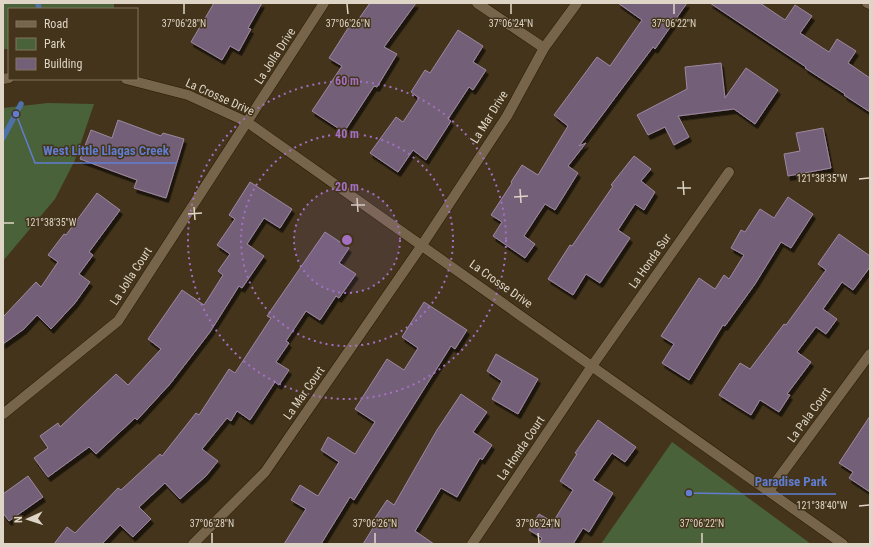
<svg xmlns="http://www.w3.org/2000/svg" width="873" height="547" viewBox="0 0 873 547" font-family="'Roboto Condensed',sans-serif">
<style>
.green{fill:#4a6239}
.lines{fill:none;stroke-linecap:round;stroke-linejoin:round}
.stream{stroke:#4e72a8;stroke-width:5.5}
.building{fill:#736078;stroke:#9d88a1;filter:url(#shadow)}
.minor-casing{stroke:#291b03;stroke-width:11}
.tertiary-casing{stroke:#291b03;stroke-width:11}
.minor{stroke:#76654b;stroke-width:10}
.tertiary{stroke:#76654b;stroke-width:10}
.ticks{fill:none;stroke:#ded5c6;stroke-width:1.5}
.ring{fill:none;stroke:#a370c2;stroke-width:2;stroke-dasharray:2 4}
.labels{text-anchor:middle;stroke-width:3;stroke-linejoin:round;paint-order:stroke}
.street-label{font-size:12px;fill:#ded5c6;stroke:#43341b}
.ticks-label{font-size:10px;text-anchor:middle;fill:#ded5c6;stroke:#43341b;stroke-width:3;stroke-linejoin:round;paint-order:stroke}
.centre{fill:#a370c2;stroke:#43341b;stroke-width:2}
.ring-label{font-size:12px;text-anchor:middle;font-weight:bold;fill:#a370c2;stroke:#43341b;stroke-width:3;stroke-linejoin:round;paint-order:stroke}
.leader{fill:none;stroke:#617dd2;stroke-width:1.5}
.callout-dot{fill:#617dd2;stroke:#43341b;stroke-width:1.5}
.callout-label{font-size:13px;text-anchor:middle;font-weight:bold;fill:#617dd2;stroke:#43341b;stroke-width:3;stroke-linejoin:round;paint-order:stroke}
</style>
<defs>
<filter id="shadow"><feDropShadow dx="2.5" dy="4.5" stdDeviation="0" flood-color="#0009"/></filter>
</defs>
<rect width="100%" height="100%" fill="#43341b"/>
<g class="green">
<polygon points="3,3 114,3 114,9 9,9 9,49 3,49"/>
<polygon points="48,103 94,104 75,160 55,199 3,261 3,108"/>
<polygon points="672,442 811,544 601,544"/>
</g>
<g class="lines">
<g class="stream">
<polyline points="38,3 39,9"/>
<polyline points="3,138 21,104"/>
</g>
</g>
<g class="building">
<polygon points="214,3 262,3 248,28 251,29 239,51 230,46 222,60 191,42"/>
<polygon points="370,3 416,3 384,47 397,54 377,87 374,86 344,132 312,111 342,66 329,58 350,25 353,27"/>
<polygon points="618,3 687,3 655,49 653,47 579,146 586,143 568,166 578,173 555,210 545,204 524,236 535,244 525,258 493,236 502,222 491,215 512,183 511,182 522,165 538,175 568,126 554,115 597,57 610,66 642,20"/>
<polygon points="710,3 760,3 785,20 795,5 812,16 800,33 829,52 837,39 856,51 848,63 870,78 870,112 844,95 845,94 805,68 806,67"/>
<polygon points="458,30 483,46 473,62 486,70 473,90 469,87 448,119 451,121 426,160 413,150 398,172 370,153 396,117 403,122 419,98 411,92 425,70 430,73"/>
<polygon points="721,63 725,98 746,68 778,90 755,124 734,109 678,116 689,137 674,145 665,127 648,135 637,115 687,89 685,67"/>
<polygon points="118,120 161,136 163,133 184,139 166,198 134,188 137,180 80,159 91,130 112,138"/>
<polygon points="823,128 831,168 788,176 784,154 800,151 796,133"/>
<polygon points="634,156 651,169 641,181 655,192 644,210 635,204 618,230 630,238 600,283 586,274 573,295 548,279 570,245 572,246 613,186 611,185"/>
<polygon points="250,182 292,209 280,228 264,218 247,244 264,256 242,288 239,286 210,332 170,384 137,420 135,418 96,454 89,447 48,477 34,458 48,448 40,436 58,423 60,427 116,374 128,385 161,349 148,339 182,290 204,305 223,275 218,271 230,254 217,245 235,219 229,215"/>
<polygon points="97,193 120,210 89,252 93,255 79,274 90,282 75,303 51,329 37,315 24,329 3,344 3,317 36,282 41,287 58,262 48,255 64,234 66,235"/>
<polygon points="788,197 813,214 791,248 781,242 755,284 725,326 723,325 689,380 662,363 674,344 661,336 699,278 715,289 724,275 729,279 744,255 731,248 741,230 745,232 760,209 774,218"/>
<polygon points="325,232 349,248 339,263 356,274 339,298 336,296 320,320 306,311 286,341 289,343 276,362 289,370 279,385 275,382 250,420 237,411 231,421 227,418 202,449 218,461 206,476 180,499 165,483 139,507 151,519 133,537 120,525 102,544 54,544 67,527 75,533 118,488 121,490 160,454 162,456 196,413 199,415 229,369 235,373 271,318 267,316"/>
<polygon points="839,234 870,256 870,267 853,290 842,282 823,309 837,319 826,334 816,327 797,352 811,362 787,394 790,395 779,412 760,400 751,415 719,395 740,363 750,369 784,324 786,325 826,270 818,264"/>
<polygon points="424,302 467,330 455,349 451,346 354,500 350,497 321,544 284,544 306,509 291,500 300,485 318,496 339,462 321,450 328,437 355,454 375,422 355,409 387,359 404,370 418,348 402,337"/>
<polygon points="496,354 538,379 518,414 492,399 502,381 487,371"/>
<polygon points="461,394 487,412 473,432 492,445 482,460 480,458 457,497 441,488 415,531 434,544 363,544 378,520 375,518 387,500 394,505 437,430"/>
<polygon points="870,416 870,492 849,478 853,472 839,463"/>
<polygon points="598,420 636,447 625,462 612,453 593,480 613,493 589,532 583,528 573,544 539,544 542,538 529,530 539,514 553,522 573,490 560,481 577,454 575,453"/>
<polygon points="28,476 43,497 9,521 3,513 3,494"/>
</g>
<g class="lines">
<defs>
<g id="minor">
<polyline points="477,3 544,48"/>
<polyline points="867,3 870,4"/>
<polyline points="3,414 118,321 324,3"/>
<polyline points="769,491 870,354"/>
<polyline points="193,544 265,472 422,245 507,116 544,48 577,3"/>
<polyline points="472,544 592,366 729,172"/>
</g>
<g id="tertiary">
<polyline points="3,79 9,78"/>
<polyline points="126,79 188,95 247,122 843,544"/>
</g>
</defs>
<use href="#minor" class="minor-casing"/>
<use href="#tertiary" class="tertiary-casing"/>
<use href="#minor" class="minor"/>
<use href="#tertiary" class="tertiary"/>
</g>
<path class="ticks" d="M184,4V14M347,4L348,14M511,4V14M674,4V14M859,179L869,178M683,181L684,195M677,188H691M520,189L521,203M514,197L528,196M357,198L358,212M351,205H365M194,207L195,220M188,214L202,213M4,223H14M859,506L869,505M212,533V543M375,533V543M538,533L539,543M702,533V543"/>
<circle cx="347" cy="240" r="53" fill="#a370c2" fill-opacity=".12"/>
<g class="ring">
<circle cx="347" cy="240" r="53"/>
<circle cx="347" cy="240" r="106"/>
<circle cx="347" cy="240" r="159"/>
</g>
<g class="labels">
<g class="street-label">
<text transform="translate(275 56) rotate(-57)" y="4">La Jolla Drive</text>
<text transform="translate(220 97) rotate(24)" y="4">La Crosse Drive</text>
<text transform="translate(489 117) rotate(-58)" y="4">La Mar Drive</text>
<text transform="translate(650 261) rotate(-55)" y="4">La Honda Sur</text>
<text transform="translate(131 276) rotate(-57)" y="4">La Jolla Court</text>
<text transform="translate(501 284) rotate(35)" y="4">La Crosse Drive</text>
<text transform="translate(304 393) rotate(-55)" y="4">La Mar Court</text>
<text transform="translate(809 415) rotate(-54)" y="4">La Pala Court</text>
<text transform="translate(521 448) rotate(-56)" y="4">La Honda Court</text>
</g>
</g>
<g class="ticks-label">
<text x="184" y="27">37°06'28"N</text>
<text x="348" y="27">37°06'26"N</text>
<text x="511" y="27">37°06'24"N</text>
<text x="674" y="27">37°06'22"N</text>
<text x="822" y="182">121°38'35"W</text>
<text x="51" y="226">121°38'35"W</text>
<text x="822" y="509">121°38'40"W</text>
<text x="212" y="527">37°06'28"N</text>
<text x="375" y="527">37°06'26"N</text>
<text x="538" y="527">37°06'24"N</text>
<text x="702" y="527">37°06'22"N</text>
</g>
<circle cx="347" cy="240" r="6" class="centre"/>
<g class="ring-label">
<text x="347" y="85">60 m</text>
<text x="347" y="138">40 m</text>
<text x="347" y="191">20 m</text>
</g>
<path class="leader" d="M16 114L35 163H177M689 493L747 494H836"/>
<g class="callout-dot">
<circle cx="16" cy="114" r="4"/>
<circle cx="689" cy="493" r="4"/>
</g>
<g class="callout-label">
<text x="106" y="155">West Little Llagas Creek</text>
<text x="791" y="486">Paradise Park</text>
</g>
<rect width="873" height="547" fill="none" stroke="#ded5c6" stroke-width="8"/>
<rect x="8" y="8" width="130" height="72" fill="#43341b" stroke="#81745f"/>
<rect x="16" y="21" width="20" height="6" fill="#76654b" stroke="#81745f"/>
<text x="44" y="28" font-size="12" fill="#ded5c6">Road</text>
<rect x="16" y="38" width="20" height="12" fill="#4a6239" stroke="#81745f"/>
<text x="44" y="48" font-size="12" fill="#ded5c6">Park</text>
<rect x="16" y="58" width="20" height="12" fill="#736078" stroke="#81745f"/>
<text x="44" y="68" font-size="12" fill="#ded5c6">Building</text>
<g transform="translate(28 519) rotate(267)" stroke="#43341b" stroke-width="3" paint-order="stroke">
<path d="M0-3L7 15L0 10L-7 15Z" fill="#ded5c6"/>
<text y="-6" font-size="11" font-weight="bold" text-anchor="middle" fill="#ded5c6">N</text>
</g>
</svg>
